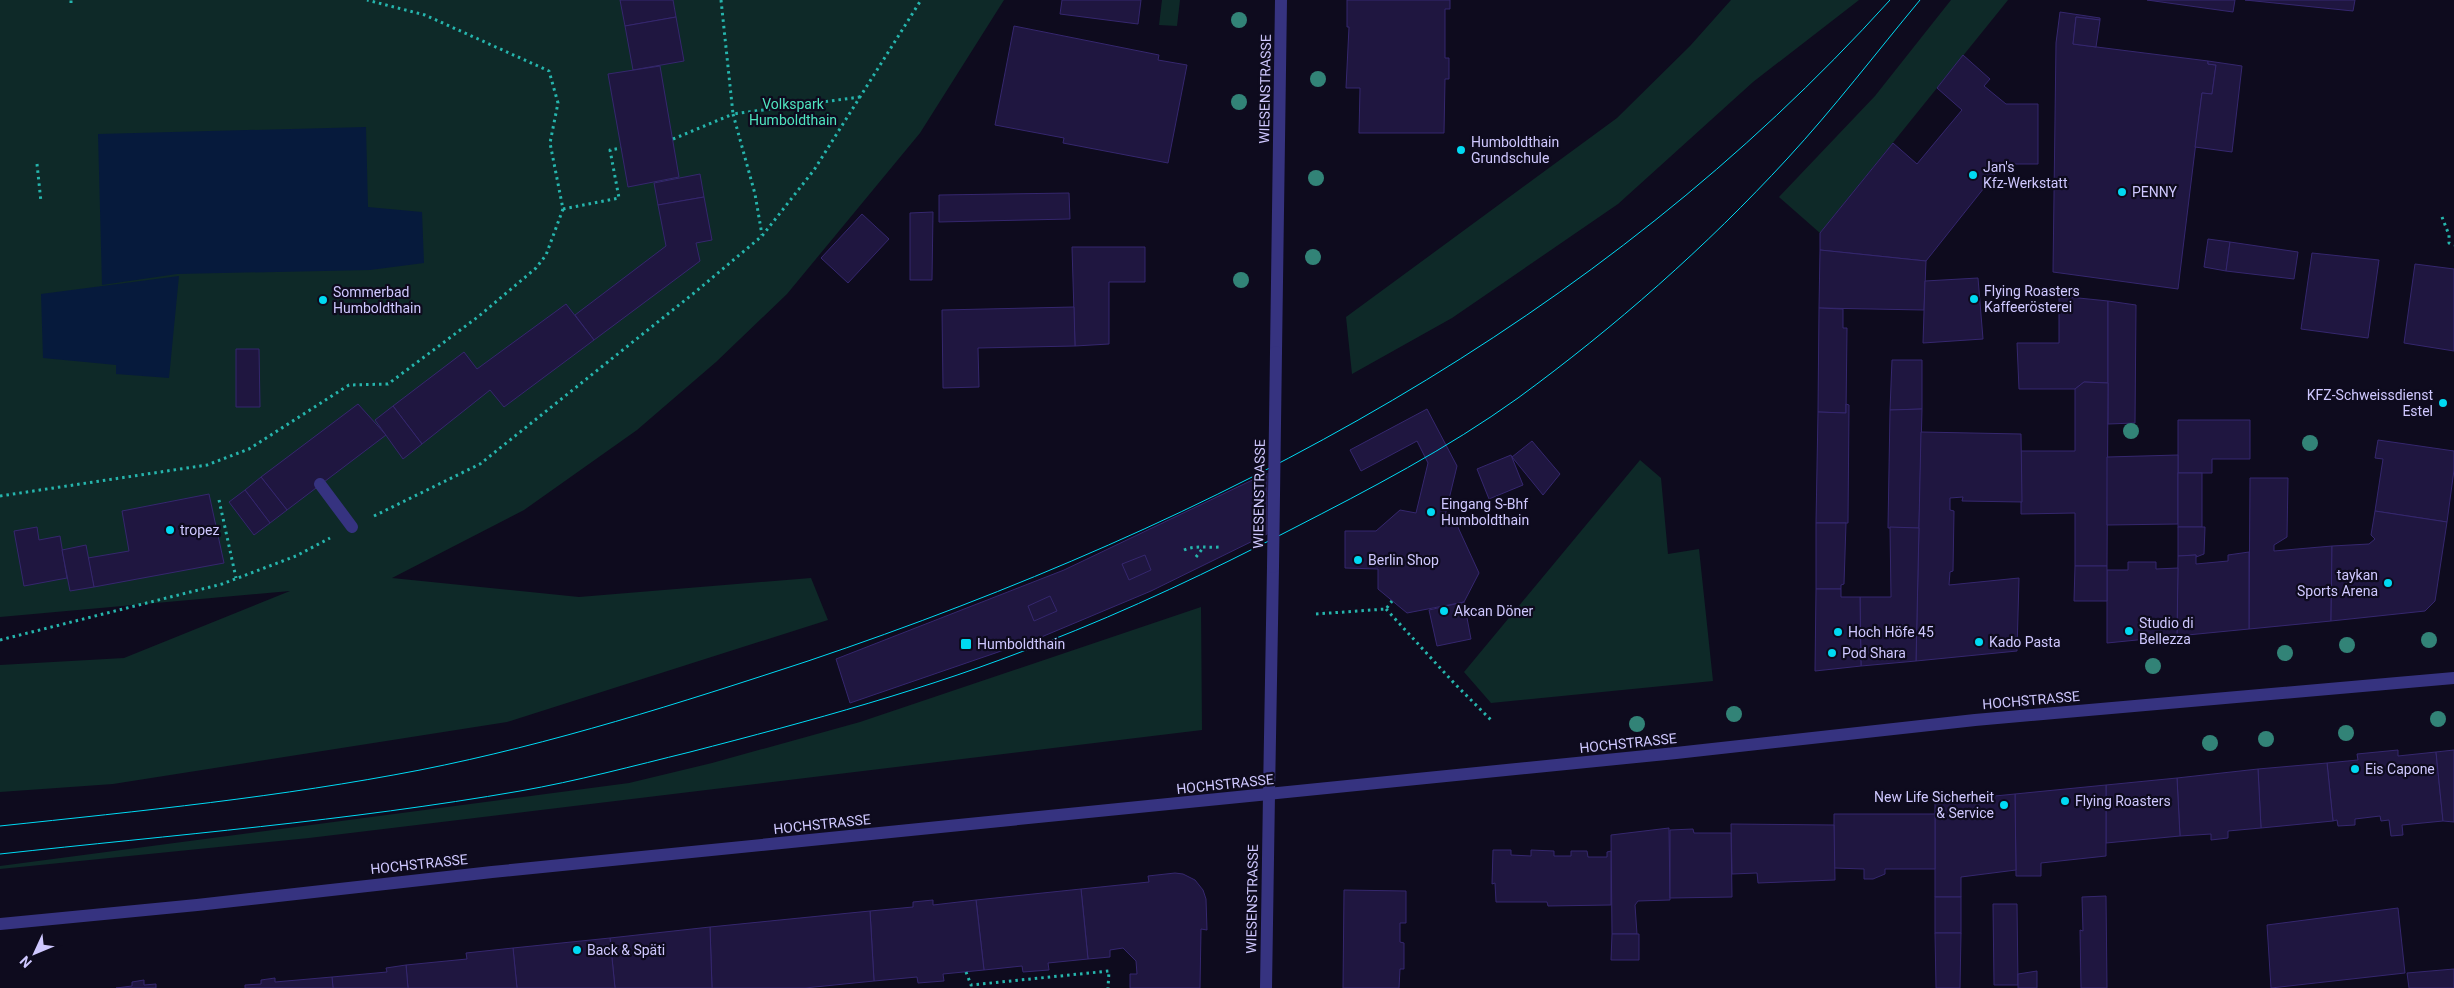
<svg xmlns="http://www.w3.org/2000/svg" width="2454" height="988" viewBox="0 0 2454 988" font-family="Roboto,sans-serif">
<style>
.green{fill:#0e2928}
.water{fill:#061a3c}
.building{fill:#1f1640;stroke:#35276e}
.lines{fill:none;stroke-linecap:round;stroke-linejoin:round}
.path{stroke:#26b5ad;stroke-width:3;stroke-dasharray:2.5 4;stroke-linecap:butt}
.service{stroke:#363380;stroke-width:12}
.minor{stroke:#363380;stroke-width:12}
.tertiary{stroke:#363380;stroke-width:12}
.tram{stroke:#00daf3;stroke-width:1}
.tertiary-bridge{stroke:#363380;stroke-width:12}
.tree{fill:#328377}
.poi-dot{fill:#00daf3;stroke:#0e0b1e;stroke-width:2}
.labels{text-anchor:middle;stroke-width:4.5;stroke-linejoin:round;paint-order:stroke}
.street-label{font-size:14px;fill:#cfc8ff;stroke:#0e0b1e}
.park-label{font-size:14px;fill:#4fe5c0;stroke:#0e0b1e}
.poi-label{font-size:14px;fill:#cfc8ff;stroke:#0e0b1e;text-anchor:start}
</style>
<rect width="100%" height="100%" fill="#0e0b1e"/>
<g class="green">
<polygon points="0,0 1004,0 920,133 787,294 716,362 637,430 524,510 392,578 579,597 811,578 828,620 507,722 113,784 0,792 0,665 124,658 290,591 0,617"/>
<polygon points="1162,0 1180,0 1177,26 1159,25"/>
<polygon points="1731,0 1859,0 1753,82 1618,204 1452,318 1352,374 1346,317 1617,118 1690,46"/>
<polygon points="1951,0 2008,0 1820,233 1779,197 1875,96"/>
<polygon points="1640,460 1661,478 1668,554 1699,549 1713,681 1491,703 1464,672"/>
<polygon points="1201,607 1202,730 309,838 0,869 0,866 629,783 712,763 860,722"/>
</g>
<g class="water">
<polygon points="366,127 368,207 422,212 424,263 370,270 177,274 102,285 98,134"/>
<polygon points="179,276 169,378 116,374 116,365 43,358 41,294"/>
</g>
<g class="building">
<polygon points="620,0 673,0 676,17 625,26"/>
<polygon points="1062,0 1141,0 1138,24 1060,14"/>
<polygon points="1347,0 1450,0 1450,9 1445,9 1445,58 1449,58 1449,79 1445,79 1444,133 1359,133 1360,88 1346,88 1349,27 1347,27"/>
<polygon points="2147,0 2235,0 2233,12"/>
<polygon points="2245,0 2355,0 2353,11"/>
<polygon points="2060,12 2100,18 2100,20 2076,17 2073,44 2208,61 2208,64 2216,65 2212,94 2202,93 2178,289 2053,272 2056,43"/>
<polygon points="676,17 684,61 633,70 625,26"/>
<polygon points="2076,17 2100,20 2096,47 2073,44"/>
<polygon points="1014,26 1159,55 1158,60 1187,65 1168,163 1063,143 1064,138 995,125"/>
<polygon points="1963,55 1990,79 1984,86 2006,104 2038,104 2038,164 2003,164 1926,261 1820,250 1820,233 1893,143 1917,164 1962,110 1937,88"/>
<polygon points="2208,61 2242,66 2232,152 2195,147 2202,93 2212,94 2216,65 2208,64"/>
<polygon points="660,66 679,177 628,187 608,74"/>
<polygon points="700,174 704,197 658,205 654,183"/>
<polygon points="1069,193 1070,219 939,222 939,195"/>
<polygon points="704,197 712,240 696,243 700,261 594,340 575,315 666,246 658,205"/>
<polygon points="933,212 932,280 910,280 910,213"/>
<polygon points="862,214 889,239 848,283 821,258"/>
<polygon points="2208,239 2230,242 2226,271 2204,267"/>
<polygon points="2230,242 2298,252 2294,279 2226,271"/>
<polygon points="1072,247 1145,247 1145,282 1109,282 1109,344 1075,346"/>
<polygon points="1820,250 1926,261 1924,310 1819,308"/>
<polygon points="2312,253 2379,260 2368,338 2301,329"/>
<polygon points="2415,264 2454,269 2454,351 2404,343"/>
<polygon points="1978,278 1983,339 1923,343 1925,281"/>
<polygon points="2059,296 2108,301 2108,383 2084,382 2075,389 2019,389 2017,343 2059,343"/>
<polygon points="2108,301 2136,305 2135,423 2108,424"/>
<polygon points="566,304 594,340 504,407 490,390 422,444 393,406 464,352 477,369"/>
<polygon points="1074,307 1075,346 978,348 979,387 943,388 942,310"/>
<polygon points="1819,308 1843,309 1843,328 1847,328 1846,413 1818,412"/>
<polygon points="236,349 259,349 260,407 236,407"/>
<polygon points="1892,360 1922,360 1922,409 1890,410"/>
<polygon points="2084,382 2108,383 2107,566 2075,566 2075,513 2021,514 2021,451 2075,451 2075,389"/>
<polygon points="358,404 386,435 287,510 261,477"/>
<polygon points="1846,404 1849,405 1848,523 1816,523 1818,412 1846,413"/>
<polygon points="393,406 422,444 403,459 375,420"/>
<polygon points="1427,409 1457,466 1444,520 1456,523 1479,573 1464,602 1407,613 1378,589 1378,569 1345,568 1345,531 1376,531 1400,510 1416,513 1428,463 1417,441 1361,471 1350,450"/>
<polygon points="1922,409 1919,528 1888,528 1890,410"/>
<polygon points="2178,420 2250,420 2250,459 2212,459 2212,473 2178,473"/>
<polygon points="1921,432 2021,434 2022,502 1962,501 1963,497 1950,498 1950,510 1954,511 1953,571 1950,572 1949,585 2019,578 2017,651 1916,661"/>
<polygon points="2378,440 2454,451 2454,470 2447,522 2375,511 2383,459 2375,458"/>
<polygon points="1532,441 1560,474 1543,495 1512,457"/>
<polygon points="1511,455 1523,485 1489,499 1477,469"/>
<polygon points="2178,455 2178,524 2107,525 2107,457"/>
<polygon points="1267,473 1267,534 1151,591 1039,638 850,703 836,659 1064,570"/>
<rect x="2178" y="473" width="24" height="54"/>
<polygon points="261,477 287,510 270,523 245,490"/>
<polygon points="2250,478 2288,478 2287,537 2274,545 2274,551 2332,546 2331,621 2249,629"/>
<polygon points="245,490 270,523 254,535 229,502"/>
<polygon points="209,494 224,563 94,587 88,558 129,551 122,511"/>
<polygon points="2375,511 2447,522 2435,601 2425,611 2331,621 2332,546 2369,544 2375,539 2371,535"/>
<polygon points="1816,523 1846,523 1844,584 1841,585 1841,589 1816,589"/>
<polygon points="37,527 39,540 60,536 67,578 24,586 14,531"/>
<polygon points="1890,527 1919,528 1916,661 1861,666 1860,597 1891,597"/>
<polygon points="2178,527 2205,527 2204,554 2196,557 2196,555 2178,556"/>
<polygon points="86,545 94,587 70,591 62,550"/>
<polygon points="2249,552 2249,629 2177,636 2178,556 2196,555 2196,564 2228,561 2228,555"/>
<polygon points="1145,555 1151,570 1129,580 1122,564"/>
<polygon points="2128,562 2156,562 2156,569 2178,568 2177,636 2107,643 2107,570 2128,570"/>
<polygon points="2075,566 2107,566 2107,601 2074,601"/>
<polygon points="1816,589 1841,589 1841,597 1860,597 1861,666 1815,671"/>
<polygon points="1050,596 1057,611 1034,621 1028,606"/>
<polygon points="1464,602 1471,639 1437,646 1429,610"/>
<polygon points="2398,750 2398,756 2436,752 2443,821 2402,825 2403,835 2391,836 2389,820 2381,821 2380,816 2355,819 2355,825 2338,826 2337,820 2333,821 2327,763 2358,760 2357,754"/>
<polygon points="2454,750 2454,822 2443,821 2436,752"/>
<polygon points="2327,763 2333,821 2261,828 2258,769"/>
<polygon points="2258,769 2261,828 2228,831 2228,838 2211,840 2211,834 2180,836 2177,778"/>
<polygon points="2177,778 2180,836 2106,843 2106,785"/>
<polygon points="2106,785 2106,856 2041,863 2041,876 2016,876 2015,794"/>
<polygon points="2015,794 2016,870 1961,877 1961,897 1935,897 1935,802"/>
<polygon points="1834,814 1935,814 1935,869 1885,869 1885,874 1873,879 1864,879 1864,869 1834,868"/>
<polygon points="1731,824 1834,825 1835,880 1758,883 1757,873 1732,874"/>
<polygon points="1669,828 1670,900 1638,901 1635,905 1637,934 1612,934 1611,835"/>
<polygon points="1693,829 1694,833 1731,833 1732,897 1670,898 1670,830"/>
<polygon points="1493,850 1511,850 1511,855 1531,856 1531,850 1554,851 1554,856 1571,856 1571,851 1587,851 1588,857 1607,857 1607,852 1611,851 1611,905 1548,906 1547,902 1496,902 1495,883 1492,884"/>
<polygon points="1175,873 1183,874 1195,880 1203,890 1206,899 1207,930 1201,929 1200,988 1130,988 1130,974 1137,974 1136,961 1123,948 1110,950 1110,957 1088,959 1081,889 1149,882 1148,876"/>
<polygon points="1081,889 1088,959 1048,963 1049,970 1023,972 1022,966 984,970 976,900"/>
<polygon points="1344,890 1406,891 1406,923 1400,923 1400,942 1404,943 1404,969 1400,969 1399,988 1343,988"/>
<polygon points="2106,896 2107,988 2081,988 2080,930 2083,931 2082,897"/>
<rect x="1935" y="897" width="26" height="36"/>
<polygon points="933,900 933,905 976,900 984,970 943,974 944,981 918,983 917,977 874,981 870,911 913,907 913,902"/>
<polygon points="1993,904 2017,904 2018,985 1994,985"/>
<polygon points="2398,908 2405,973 2271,988 2267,925"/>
<polygon points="870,911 874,981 805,988 712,988 710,927"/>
<polygon points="710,927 712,988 615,988 610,938"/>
<polygon points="1935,933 1961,933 1960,988 1936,988"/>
<polygon points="1612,934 1639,934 1639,960 1611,960"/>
<polygon points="610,938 615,988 517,988 513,948"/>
<polygon points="513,948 517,988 408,988 406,965 467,959 466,953"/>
<polygon points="406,965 408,988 333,988 332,977 387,972 386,968"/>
<polygon points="2454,969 2454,988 2409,988 2407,973"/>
<polygon points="2037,971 2037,988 2018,988 2018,974"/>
<polygon points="332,977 333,988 245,988 245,985 261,984 261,980 275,978 275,982"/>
<polygon points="144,980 144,985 156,984 156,988 116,988 132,986 132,982"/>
</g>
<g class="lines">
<g class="path">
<polyline points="721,0 733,114 860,97"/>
<polyline points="71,3 71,0"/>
<polyline points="673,139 733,114 755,194 762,235"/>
<polyline points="37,164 41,202"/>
<polyline points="563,209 619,198 610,150 621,148"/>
<polyline points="2442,217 2449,235 2449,243 2454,245"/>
<polyline points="0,496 207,465 249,449 349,385 388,384 479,316 536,268 546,255 563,209 550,143 558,103 549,71 425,15 367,0"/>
<polyline points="219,500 236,578"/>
<polyline points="374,516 480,464 694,293 762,236 814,170 921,0"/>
<path d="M1184,550C1195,545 1207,548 1220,547"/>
<polyline points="1196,557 1203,548"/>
<polyline points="1386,609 1454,683 1492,721"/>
<polyline points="1316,614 1386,609 1392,601"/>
<polyline points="0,640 222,584 296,556 330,538"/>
<polyline points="966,972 971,985 1109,971 1108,988"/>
</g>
<polyline class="service" points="320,484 352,527"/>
<polyline class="minor" points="1266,988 1269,794"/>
<g class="tertiary">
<polyline points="1276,352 1281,0"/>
<polyline points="1269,794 1273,567"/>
<polyline points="0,924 197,905 492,872 1676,753 1975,720 2454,678"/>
</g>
<g class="tram">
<path d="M0,826C141,811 281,797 420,770C552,744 680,703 808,661C1217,523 1597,324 1890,0"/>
<path d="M0,854C173,835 348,821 520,791C577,781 633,766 690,752C810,721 929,689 1044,643C1129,610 1211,571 1292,529C1370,489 1447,449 1518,398C1615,327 1706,247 1787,159C1834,108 1876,53 1920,0"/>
</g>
<polyline class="tertiary-bridge" points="1273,567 1276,352"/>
</g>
<g class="tree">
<circle cx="1239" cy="20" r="8"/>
<circle cx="1318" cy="79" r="8"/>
<circle cx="1239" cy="102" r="8"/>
<circle cx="1316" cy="178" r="8"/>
<circle cx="1313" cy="257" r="8"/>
<circle cx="1241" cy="280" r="8"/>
<circle cx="2131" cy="431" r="8"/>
<circle cx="2310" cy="443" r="8"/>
<circle cx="2429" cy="640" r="8"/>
<circle cx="2347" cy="645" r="8"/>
<circle cx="2285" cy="653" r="8"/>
<circle cx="2153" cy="666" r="8"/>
<circle cx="1734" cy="714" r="8"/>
<circle cx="2438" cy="719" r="8"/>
<circle cx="1637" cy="724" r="8"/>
<circle cx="2346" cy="733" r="8"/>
<circle cx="2266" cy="739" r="8"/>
<circle cx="2210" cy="743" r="8"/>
</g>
<g class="poi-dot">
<circle cx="1461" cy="150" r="5"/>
<circle cx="1973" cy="175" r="5"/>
<circle cx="2122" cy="192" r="5"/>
<circle cx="1974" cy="299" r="5"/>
<circle cx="323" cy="300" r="5"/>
<circle cx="2443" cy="403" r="5"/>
<circle cx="1431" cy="512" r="5"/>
<circle cx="170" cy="530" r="5"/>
<circle cx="1358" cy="560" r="5"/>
<circle cx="2388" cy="583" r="5"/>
<circle cx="1444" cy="611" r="5"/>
<circle cx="2129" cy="631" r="5"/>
<circle cx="1838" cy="632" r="5"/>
<circle cx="1979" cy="642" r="5"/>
<rect x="960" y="638" width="12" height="12" rx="2.5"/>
<circle cx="1832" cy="653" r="5"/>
<circle cx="2355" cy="769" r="5"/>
<circle cx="2065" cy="801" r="5"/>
<circle cx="2004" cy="805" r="5"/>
<circle cx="577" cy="950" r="5"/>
</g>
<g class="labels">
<g class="street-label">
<text transform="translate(1265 89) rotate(-89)" y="5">WIESENSTRASSE</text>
<text transform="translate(1259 494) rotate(-89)" y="5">WIESENSTRASSE</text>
<text transform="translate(2031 700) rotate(-5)" y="5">HOCHSTRASSE</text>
<text transform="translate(1628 743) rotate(-6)" y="5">HOCHSTRASSE</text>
<text transform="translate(1225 784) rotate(-6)" y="5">HOCHSTRASSE</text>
<text transform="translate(822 824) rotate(-6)" y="5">HOCHSTRASSE</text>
<text transform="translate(419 864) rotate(-6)" y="5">HOCHSTRASSE</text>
<text transform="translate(1252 899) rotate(-89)" y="5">WIESENSTRASSE</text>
</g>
<g class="park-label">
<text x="793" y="109">Volkspark<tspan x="793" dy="16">Humboldthain</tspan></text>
</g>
<g class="poi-label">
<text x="1471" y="147">Humboldthain<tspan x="1471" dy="16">Grundschule</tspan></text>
<text x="1983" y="172">Jan's<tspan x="1983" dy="16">Kfz-Werkstatt</tspan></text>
<text x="2132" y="197">PENNY</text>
<text x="1984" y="296">Flying Roasters<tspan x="1984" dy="16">Kaffeerösterei</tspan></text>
<text x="333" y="297">Sommerbad<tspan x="333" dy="16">Humboldthain</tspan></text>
<text x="2433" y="400" text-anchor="end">KFZ-Schweissdienst<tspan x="2433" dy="16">Estel</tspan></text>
<text x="1441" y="509">Eingang S-Bhf<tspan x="1441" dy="16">Humboldthain</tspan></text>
<text x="180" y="535">tropez</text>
<text x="1368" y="565">Berlin Shop</text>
<text x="2378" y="580" text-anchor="end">taykan<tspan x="2378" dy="16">Sports Arena</tspan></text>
<text x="1454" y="616">Akcan Döner</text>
<text x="2139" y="628">Studio di<tspan x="2139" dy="16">Bellezza</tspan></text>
<text x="1848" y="637">Hoch Höfe 45</text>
<text x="1989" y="647">Kado Pasta</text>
<text x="977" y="649">Humboldthain</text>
<text x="1842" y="658">Pod Shara</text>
<text x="2365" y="774">Eis Capone</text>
<text x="1994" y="802" text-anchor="end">New Life Sicherheit<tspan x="1994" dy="16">&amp; Service</tspan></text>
<text x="2075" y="806">Flying Roasters</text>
<text x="587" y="955">Back &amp; Späti</text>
</g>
</g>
<g transform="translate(35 953) rotate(226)" stroke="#0e0b1e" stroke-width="4" paint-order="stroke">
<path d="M0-4L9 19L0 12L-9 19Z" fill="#cfc8ff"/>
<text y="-8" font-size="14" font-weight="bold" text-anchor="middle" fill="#cfc8ff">N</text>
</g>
</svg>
